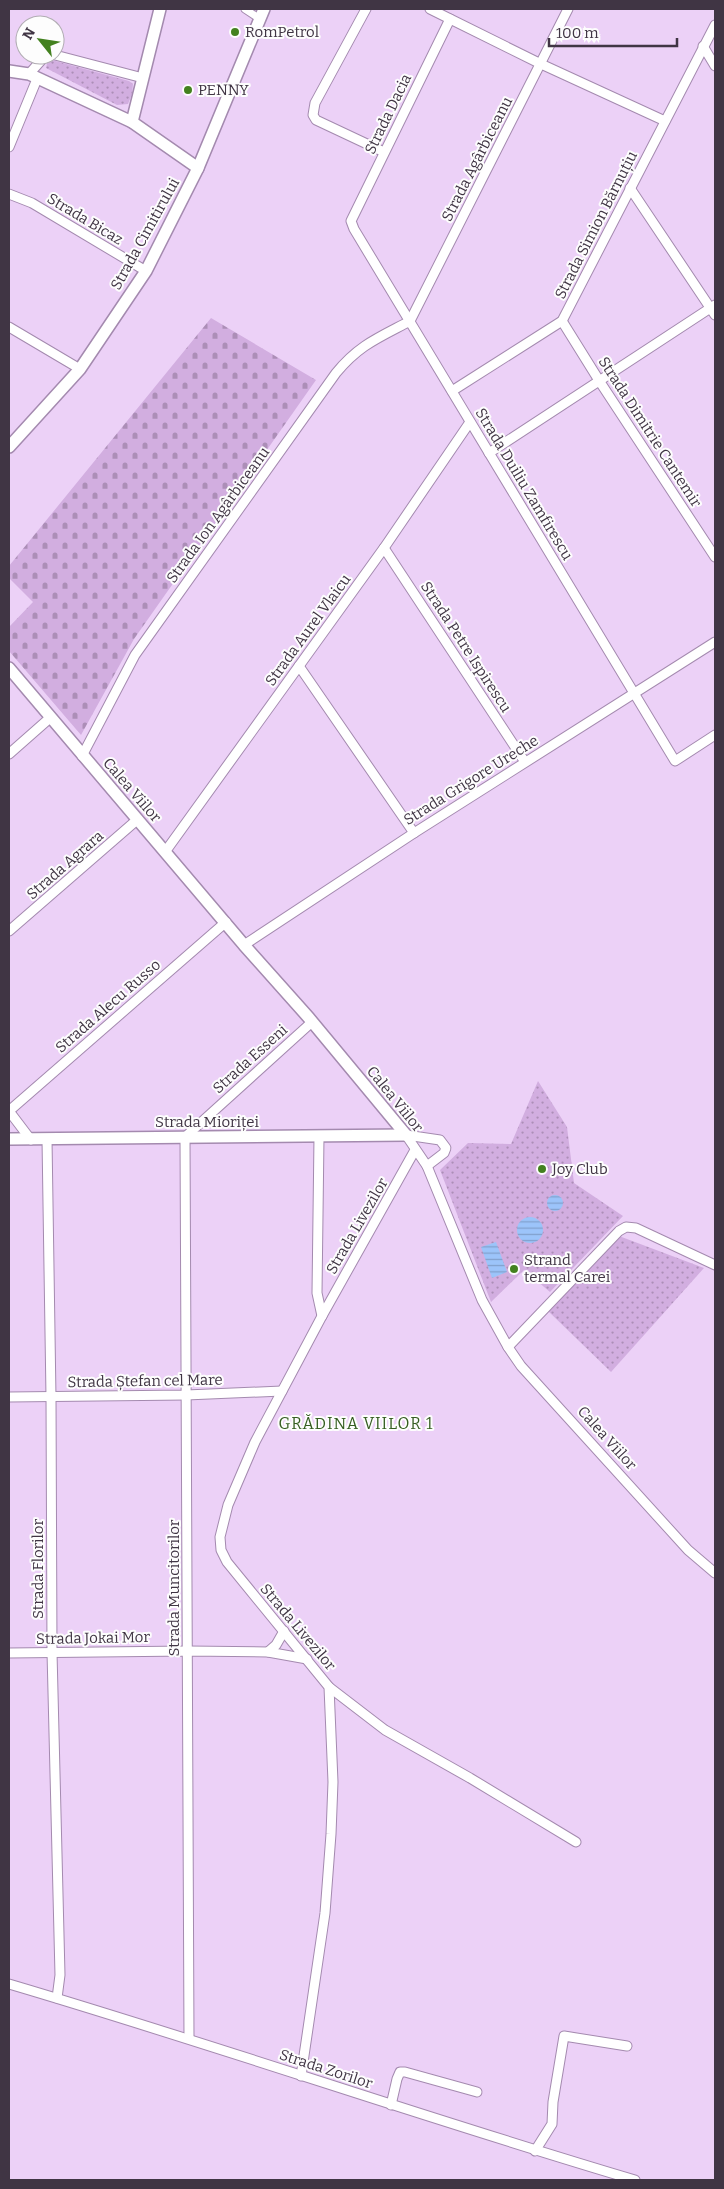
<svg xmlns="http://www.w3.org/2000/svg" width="724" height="2189" viewBox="0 0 724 2189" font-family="Bitter,serif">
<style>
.grass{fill:url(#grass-dots)}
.cemetery{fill:url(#cemetery-stones)}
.water{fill:url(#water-rules)}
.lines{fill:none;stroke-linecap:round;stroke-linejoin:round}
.pedestrian-casing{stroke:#a48aaf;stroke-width:9}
.minor-casing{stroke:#a48aaf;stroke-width:11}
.tertiary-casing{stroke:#a48aaf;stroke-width:14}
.pedestrian{stroke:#fff;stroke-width:7}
.minor{stroke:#fff;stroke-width:9}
.tertiary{stroke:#fff;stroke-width:11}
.poi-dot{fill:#43811f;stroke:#fdfdfd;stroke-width:2}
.labels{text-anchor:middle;stroke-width:4;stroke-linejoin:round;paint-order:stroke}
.poi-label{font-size:15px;fill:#403544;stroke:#fdfdfd;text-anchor:start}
.street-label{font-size:15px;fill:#403544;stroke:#fdfdfd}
.neighbourhood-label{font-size:16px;letter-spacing:1px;fill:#355d21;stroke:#fdfdfd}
</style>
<defs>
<pattern id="grass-dots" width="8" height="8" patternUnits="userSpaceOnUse" patternTransform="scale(1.25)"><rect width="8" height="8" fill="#d2aee0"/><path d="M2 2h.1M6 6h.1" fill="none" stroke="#ac8eb7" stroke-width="1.8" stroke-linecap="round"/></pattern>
<pattern id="cemetery-stones" width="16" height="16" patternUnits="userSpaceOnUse" patternTransform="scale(1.25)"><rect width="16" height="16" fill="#d2aee0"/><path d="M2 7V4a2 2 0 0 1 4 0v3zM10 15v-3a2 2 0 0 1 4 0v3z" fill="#ac8eb7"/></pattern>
<pattern id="water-rules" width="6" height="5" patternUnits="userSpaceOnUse" patternTransform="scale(1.25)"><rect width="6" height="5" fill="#9cc4fa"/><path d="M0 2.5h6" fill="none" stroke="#81a0cc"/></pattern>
</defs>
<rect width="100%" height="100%" fill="#ecd1f7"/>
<g class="grass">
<polygon points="48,59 129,81 133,84 132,94 128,104 117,105 46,68"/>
<polygon points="538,1081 567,1127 574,1183 623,1216 550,1292 524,1270 491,1302 440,1170 468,1143 511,1144"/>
<polygon points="619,1236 704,1268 611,1372 547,1310"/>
</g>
<polygon class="cemetery" points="211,318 316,380 134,639 81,735 9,651 9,627 33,602 9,578 9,566"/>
<g class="water">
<circle cx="555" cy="1203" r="8"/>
<circle cx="530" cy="1230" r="13"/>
<polygon points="496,1242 507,1272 492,1278 481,1247"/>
</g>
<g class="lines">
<defs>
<polyline id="pedestrian" points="245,9 260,19"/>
<g id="minor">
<polyline points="366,9 315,103 313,115 316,120 384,152"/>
<polyline points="430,9 541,64 665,121"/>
<polyline points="450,19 351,221 354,229 675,761 715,735"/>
<polyline points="703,46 715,66"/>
<polyline points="55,55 143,78"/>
<polyline points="29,74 46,55"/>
<polyline points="9,147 37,79"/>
<polyline points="630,188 715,315"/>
<polyline points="9,194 32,203 146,271"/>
<polyline points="410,321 568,9"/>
<polyline points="562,321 600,382 715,557"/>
<polyline points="9,327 80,369"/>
<polyline points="452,391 562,321 715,25"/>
<polyline points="489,453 715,305"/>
<polyline points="384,548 525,762"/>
<polyline points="299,666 414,833"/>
<polyline points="9,754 51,717"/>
<path d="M82,756L135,655L336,373C359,345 378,338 410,321"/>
<polyline points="165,852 384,548 470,422"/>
<polyline points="9,931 138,819"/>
<polyline points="244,945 414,833 715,642"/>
<polyline points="9,1111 226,922"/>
<polyline points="9,1111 31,1140"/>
<polyline points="406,1135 427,1166 482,1300 508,1347 521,1366 688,1550 715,1573"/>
<polyline points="406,1135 440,1140 446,1148 444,1153 427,1166"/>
<polyline points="319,1137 317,1293 322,1316"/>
<polyline points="47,1139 51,1397 52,1652 60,1975 57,1998"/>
<polyline points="508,1347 619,1231 626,1227 636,1228 715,1265"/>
<polyline points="9,1397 186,1395 282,1391"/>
<polyline points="268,1652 276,1645 284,1631"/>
<polyline points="9,1653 188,1651 268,1652 307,1659"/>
<polyline points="329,1687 385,1730 470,1778 576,1842"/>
<path d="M9,1984C219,2046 425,2118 635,2180"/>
<polyline points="189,2038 185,1137 312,1022"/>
<polyline points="301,2076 325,1913 331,1834 333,1782 329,1687 227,1562 221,1550 220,1537 228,1505 255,1442 322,1316 415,1150"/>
<polyline points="391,2105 397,2079 400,2072 405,2072 477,2092"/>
<polyline points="535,2151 552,2124 553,2102 564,2036 627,2046"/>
</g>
<g id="tertiary">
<polyline points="9,71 29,74 132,122 198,168"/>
<polyline points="132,122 160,9"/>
<polyline points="9,447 80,369 146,271 198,168 264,9"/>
<polyline points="9,668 244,945 309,1018 406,1135"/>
<polyline points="9,1139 406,1135"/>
</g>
</defs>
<use href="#pedestrian" class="pedestrian-casing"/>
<use href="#minor" class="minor-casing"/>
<use href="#tertiary" class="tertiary-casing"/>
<use href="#pedestrian" class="pedestrian"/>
<use href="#minor" class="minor"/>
<use href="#tertiary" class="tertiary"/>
</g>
<g class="poi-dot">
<circle cx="235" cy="32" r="5"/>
<circle cx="188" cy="90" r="5"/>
<circle cx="542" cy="1169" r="5"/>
<circle cx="514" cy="1269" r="5"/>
</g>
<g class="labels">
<g class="poi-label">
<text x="245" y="37">RomPetrol</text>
<text x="198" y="95">PENNY</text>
<text x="552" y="1174">Joy Club</text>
<text x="524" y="1265">Strand<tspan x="524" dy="17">termal Carei</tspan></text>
</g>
<g class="street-label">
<text transform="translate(388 114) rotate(-64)" y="5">Strada Dacia</text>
<text transform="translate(477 159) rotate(-63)" y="5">Strada Agârbiceanu</text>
<text transform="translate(85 219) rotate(31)" y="5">Strada Bicaz</text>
<text transform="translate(596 225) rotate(-63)" y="5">Strada Simion Bărnuțiu</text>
<text transform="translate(145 234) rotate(-61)" y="5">Strada Cimitirului</text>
<text transform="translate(650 432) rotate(57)" y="5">Strada Dimitrie Cantemir</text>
<text transform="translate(524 484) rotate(59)" y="5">Strada Duiliu Zamfirescu</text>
<text transform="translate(218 515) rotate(-54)" y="5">Strada Ion Agârbiceanu</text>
<text transform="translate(308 630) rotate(-54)" y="5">Strada Aurel Vlaicu</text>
<text transform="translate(466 647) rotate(57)" y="5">Strada Petre Ispirescu</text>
<text transform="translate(471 780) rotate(-32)" y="5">Strada Grigore Ureche</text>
<text transform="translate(132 790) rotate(49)" y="5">Calea Viilor</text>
<text transform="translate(65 865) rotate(-41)" y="5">Strada Agrara</text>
<text transform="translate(108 1006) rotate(-41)" y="5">Strada Alecu Russo</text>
<text transform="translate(250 1059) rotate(-42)" y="5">Strada Esseni</text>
<text transform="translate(395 1099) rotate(51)" y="5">Calea Viilor</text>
<text x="207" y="1127">Strada Mioriței</text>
<text transform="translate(357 1226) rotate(-60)" y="5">Strada Livezilor</text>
<text transform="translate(145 1381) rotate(-1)" y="5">Strada Ștefan cel Mare</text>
<text transform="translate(607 1438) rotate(48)" y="5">Calea Viilor</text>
<text transform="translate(38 1569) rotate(-90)" y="5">Strada Florilor</text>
<text transform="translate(174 1588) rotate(-90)" y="5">Strada Muncitorilor</text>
<text transform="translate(298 1627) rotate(50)" y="5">Strada Livezilor</text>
<text transform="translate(93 1638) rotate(-1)" y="5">Strada Jokai Mor</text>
<text transform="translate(326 2069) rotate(18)" y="5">Strada Zorilor</text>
</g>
<g class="neighbourhood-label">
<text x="356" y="1429">GRĂDINA VIILOR 1</text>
</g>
</g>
<rect width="724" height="2189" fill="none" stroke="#403544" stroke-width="20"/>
<g transform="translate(40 40) rotate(300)"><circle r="24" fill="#fdfdfd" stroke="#b1adb3"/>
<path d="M0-4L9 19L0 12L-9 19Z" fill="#43811f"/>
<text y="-8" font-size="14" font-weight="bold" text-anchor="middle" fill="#403544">N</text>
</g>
<path d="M549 38v8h128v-8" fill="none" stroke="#403544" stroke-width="2.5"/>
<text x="556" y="38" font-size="15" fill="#403544" stroke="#fdfdfd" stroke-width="4" paint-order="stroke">100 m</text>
</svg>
